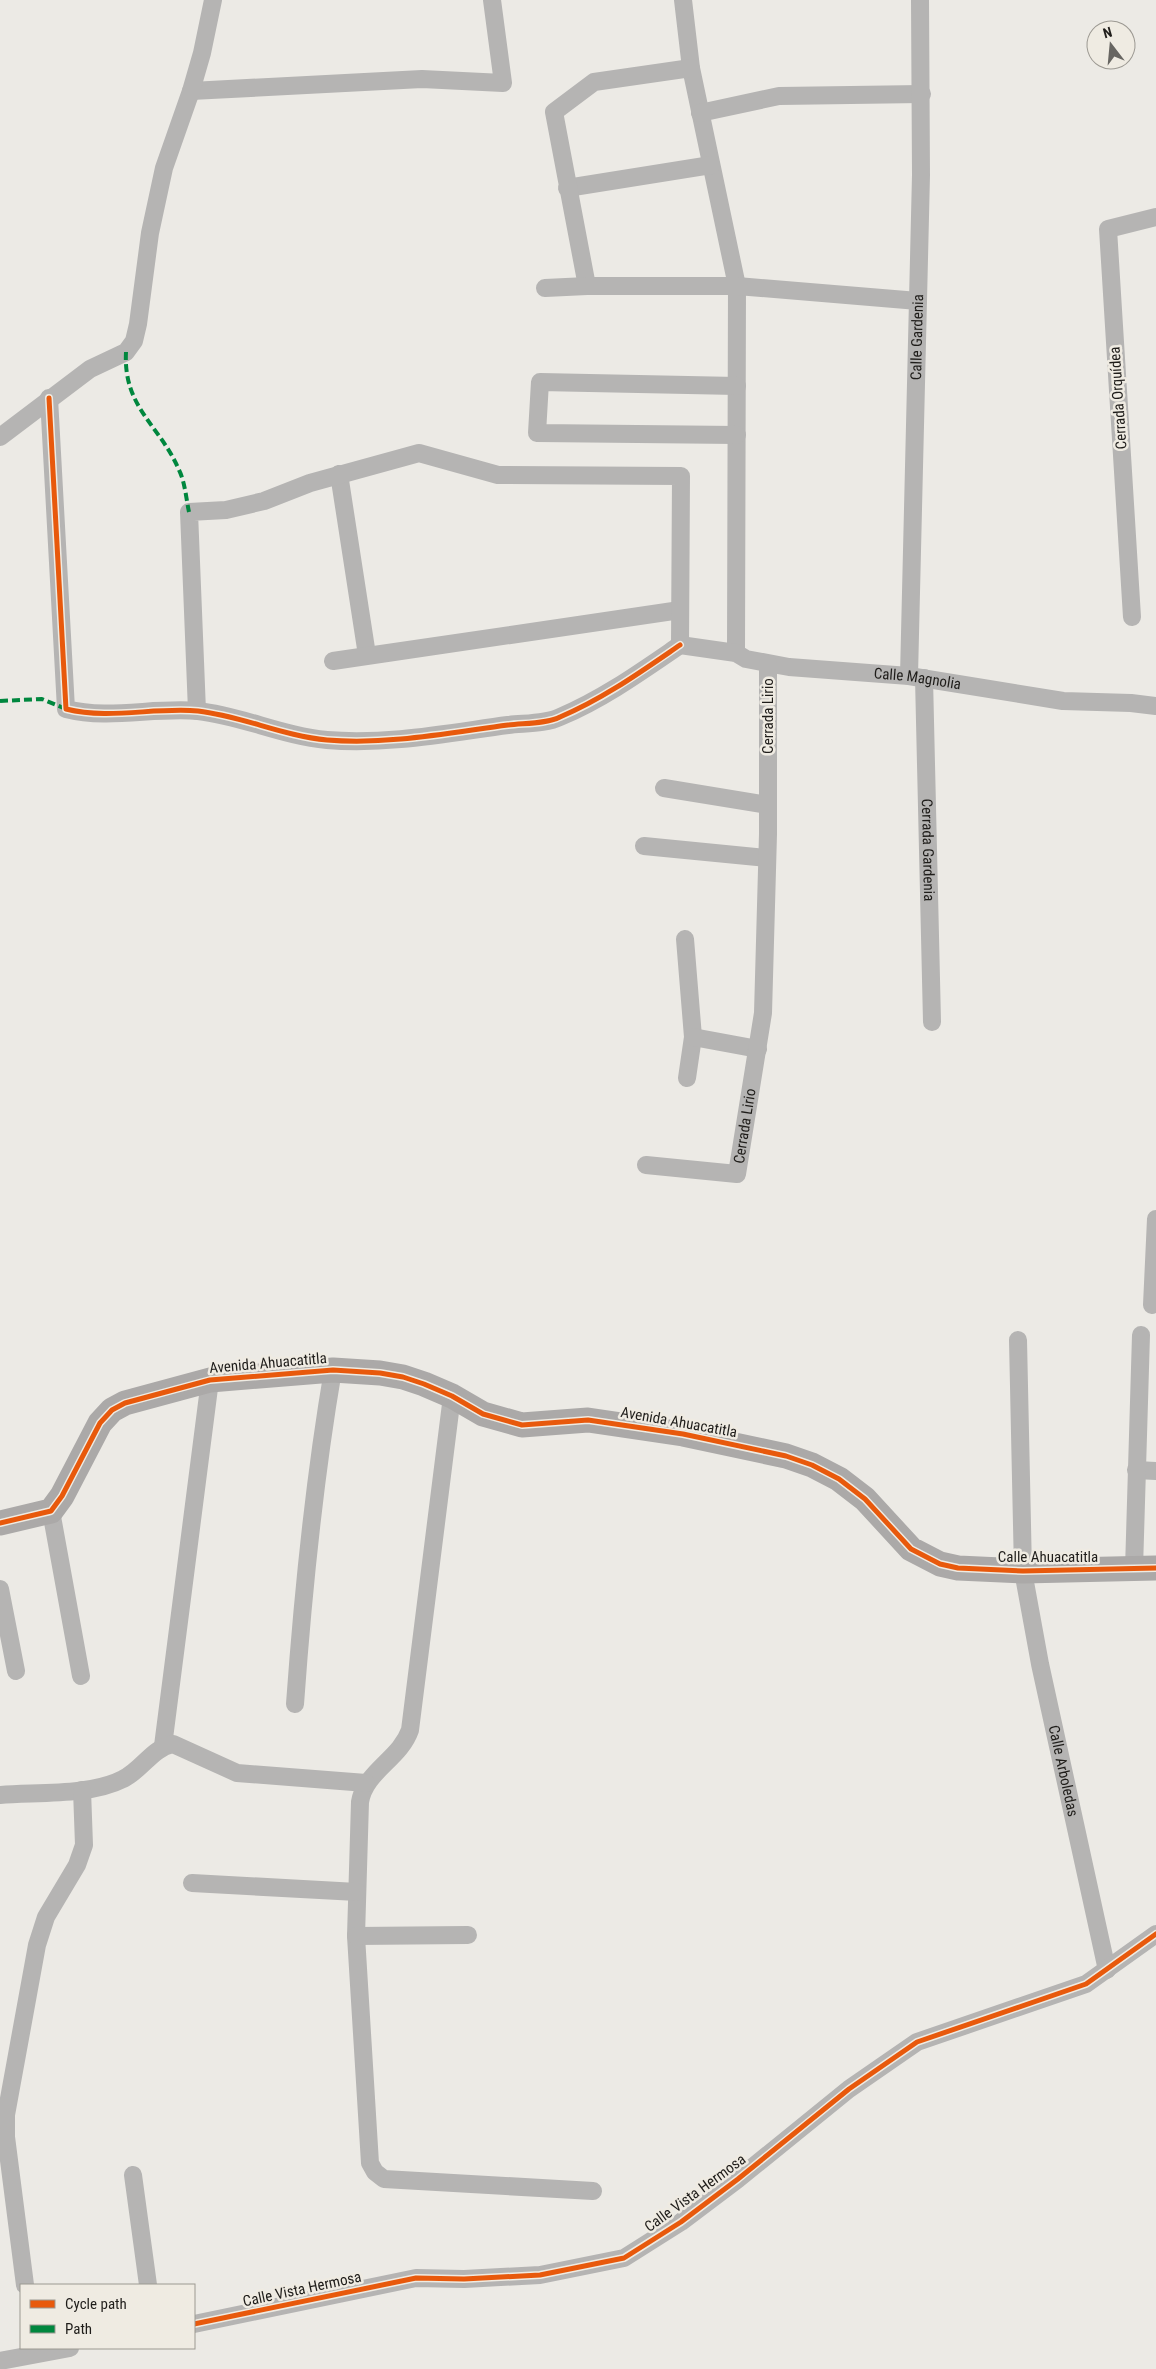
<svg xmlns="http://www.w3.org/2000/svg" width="1156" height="2369" viewBox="0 0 1156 2369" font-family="'Roboto Condensed',sans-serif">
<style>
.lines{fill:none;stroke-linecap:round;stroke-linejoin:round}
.street{stroke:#b5b4b3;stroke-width:18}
.secondary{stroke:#aba9a8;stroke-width:25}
.quiet{stroke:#00873e;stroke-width:4;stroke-dasharray:8 4;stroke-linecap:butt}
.cycleway-casing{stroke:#efebe2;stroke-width:8}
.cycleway{stroke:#e8590c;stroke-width:5}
.labels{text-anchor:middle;stroke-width:5;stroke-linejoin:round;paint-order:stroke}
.street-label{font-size:15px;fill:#1f1d1a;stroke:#efebe2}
</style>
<rect width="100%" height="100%" fill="#eceae5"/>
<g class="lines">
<g class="street">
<polyline points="683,0 691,68 737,286 736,653"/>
<polyline points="191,91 422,79 503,83 492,0"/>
<polyline points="700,113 779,96 922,94"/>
<polyline points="567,188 711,165"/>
<polyline points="587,286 554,112 594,82 691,68"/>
<polyline points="545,288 587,286 737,286 918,301"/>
<polyline points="737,386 540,382 537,433 737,435"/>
<path d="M49,398L66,709C109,720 154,707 198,711C242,716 283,736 327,740C388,745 448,733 508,725C524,723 546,724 560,717C603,699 642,671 680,645"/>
<polyline points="0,437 90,369 126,352 134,341 138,324 150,233 164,168 191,91 202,53 213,0"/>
<polyline points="339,474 367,655"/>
<polyline points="1132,617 1108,229 1156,217"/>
<path id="s1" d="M680,645L736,653L746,659L789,667L909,676L1063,701L1131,703L1156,706"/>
<polyline points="333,661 680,610"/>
<path id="s2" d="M909,676L921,175L920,0"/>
<path id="s3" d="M924,678L932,1022"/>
<polyline points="197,711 189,512 226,510 264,501 310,483 419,453 498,475 681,476 680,645"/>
<polyline points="664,788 768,805"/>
<polyline points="644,846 767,858"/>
<polyline points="685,939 693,1037 687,1078"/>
<polyline points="693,1037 758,1049"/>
<path id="s4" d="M646,1165L737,1174L763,1013L768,834V664"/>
<polyline points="1152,1305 1156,1219"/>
<path id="s5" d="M1018,1340L1023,1571L1040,1664L1107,1970"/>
<path d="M452,1396L410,1730C400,1759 365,1771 360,1802L356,1936L370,2163L375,2172L384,2179L593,2191"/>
<polyline points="1136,1470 1156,1471"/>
<polyline points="51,1511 81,1676"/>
<polyline points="1134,1569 1141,1335"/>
<polyline points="0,1589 16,1671"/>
<path d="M295,1704C303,1592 314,1481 333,1370"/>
<polyline points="163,1746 210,1380"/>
<path d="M0,1795C36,1792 90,1796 123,1779C142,1770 152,1748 173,1744L237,1773L366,1783"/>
<polyline points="192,1883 357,1892"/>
<polyline points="356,1936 468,1935"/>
<polyline points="133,2175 148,2285"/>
<polyline points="25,2285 6,2137 6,2115 37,1945 46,1917 77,1865 84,1845 82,1790"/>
<polyline points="194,2324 416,2278 464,2279 540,2275 624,2258 681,2222 738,2179 849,2089 917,2042 1086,1984 1156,1934"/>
<polyline points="0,2361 70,2348"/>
</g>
<polyline class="secondary" points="0,1523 51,1511 62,1496 100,1423 112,1410 125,1403 210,1380 333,1370 380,1373 403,1377 424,1384 452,1396 483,1414 522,1425 588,1420 683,1434 786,1456 812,1465 839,1479 865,1499 911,1549 940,1564 958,1568 1023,1571 1156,1568"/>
<g class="quiet">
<path d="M126,352C123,408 160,425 179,470C185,482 186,498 189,512"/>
<polyline points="0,701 42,699 66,709"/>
</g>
<defs>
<g id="cycleway">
<path d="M49,398L66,709C109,720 154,707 198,711C242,716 283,736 327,740C388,745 448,733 508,725C524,723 546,724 560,717C603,699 642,671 680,645"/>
<polyline points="0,1523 51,1511 62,1496 100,1423 112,1410 125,1403 210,1380 333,1370 380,1373 403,1377 424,1384 452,1396 483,1414 522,1425 588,1420 683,1434 786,1456 812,1465 839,1479 865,1499 911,1549 940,1564 958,1568 1023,1571 1156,1568"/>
<polyline points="194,2324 416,2278 464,2279 540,2275 624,2258 681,2222 738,2179 849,2089 917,2042 1086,1984 1156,1934"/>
</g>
</defs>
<use href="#cycleway" class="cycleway-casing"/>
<use href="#cycleway" class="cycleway"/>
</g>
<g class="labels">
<g class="street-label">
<text dy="5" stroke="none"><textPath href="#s2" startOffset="339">Calle Gardenia</textPath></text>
<text transform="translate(1118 398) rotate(-94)" y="5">Cerrada Orquídea</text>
<text dy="5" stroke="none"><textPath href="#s1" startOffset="241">Calle Magnolia</textPath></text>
<text transform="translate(768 716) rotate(-90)" y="5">Cerrada Lirio</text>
<text dy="5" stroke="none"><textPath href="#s3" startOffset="172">Cerrada Gardenia</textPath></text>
<text dy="5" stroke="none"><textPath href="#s4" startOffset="140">Cerrada Lirio</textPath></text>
<text transform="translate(268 1363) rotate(-5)" y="5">Avenida Ahuacatitla</text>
<text transform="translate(679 1422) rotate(10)" y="5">Avenida Ahuacatitla</text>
<text x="1048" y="1562">Calle Ahuacatitla</text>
<text dy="5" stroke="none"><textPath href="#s5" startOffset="435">Calle Arboledas</textPath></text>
<text transform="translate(695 2193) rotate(-36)" y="5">Calle Vista Hermosa</text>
<text transform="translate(302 2289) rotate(-12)" y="5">Calle Vista Hermosa</text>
</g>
</g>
<rect x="20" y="2284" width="175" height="65" fill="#efebe2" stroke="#9c9992"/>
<rect x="30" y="2300" width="25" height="8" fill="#e8590c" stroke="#9c9992"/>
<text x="65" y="2309" font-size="15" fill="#1f1d1a">Cycle path</text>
<rect x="30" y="2325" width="25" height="8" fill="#00873e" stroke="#9c9992"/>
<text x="65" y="2334" font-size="15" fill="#1f1d1a">Path</text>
<g transform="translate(1111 45) rotate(344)"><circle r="24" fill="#efebe2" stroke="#9c9992"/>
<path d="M0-4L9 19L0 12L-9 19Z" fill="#676561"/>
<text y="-8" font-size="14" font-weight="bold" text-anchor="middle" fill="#1f1d1a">N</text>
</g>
</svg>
